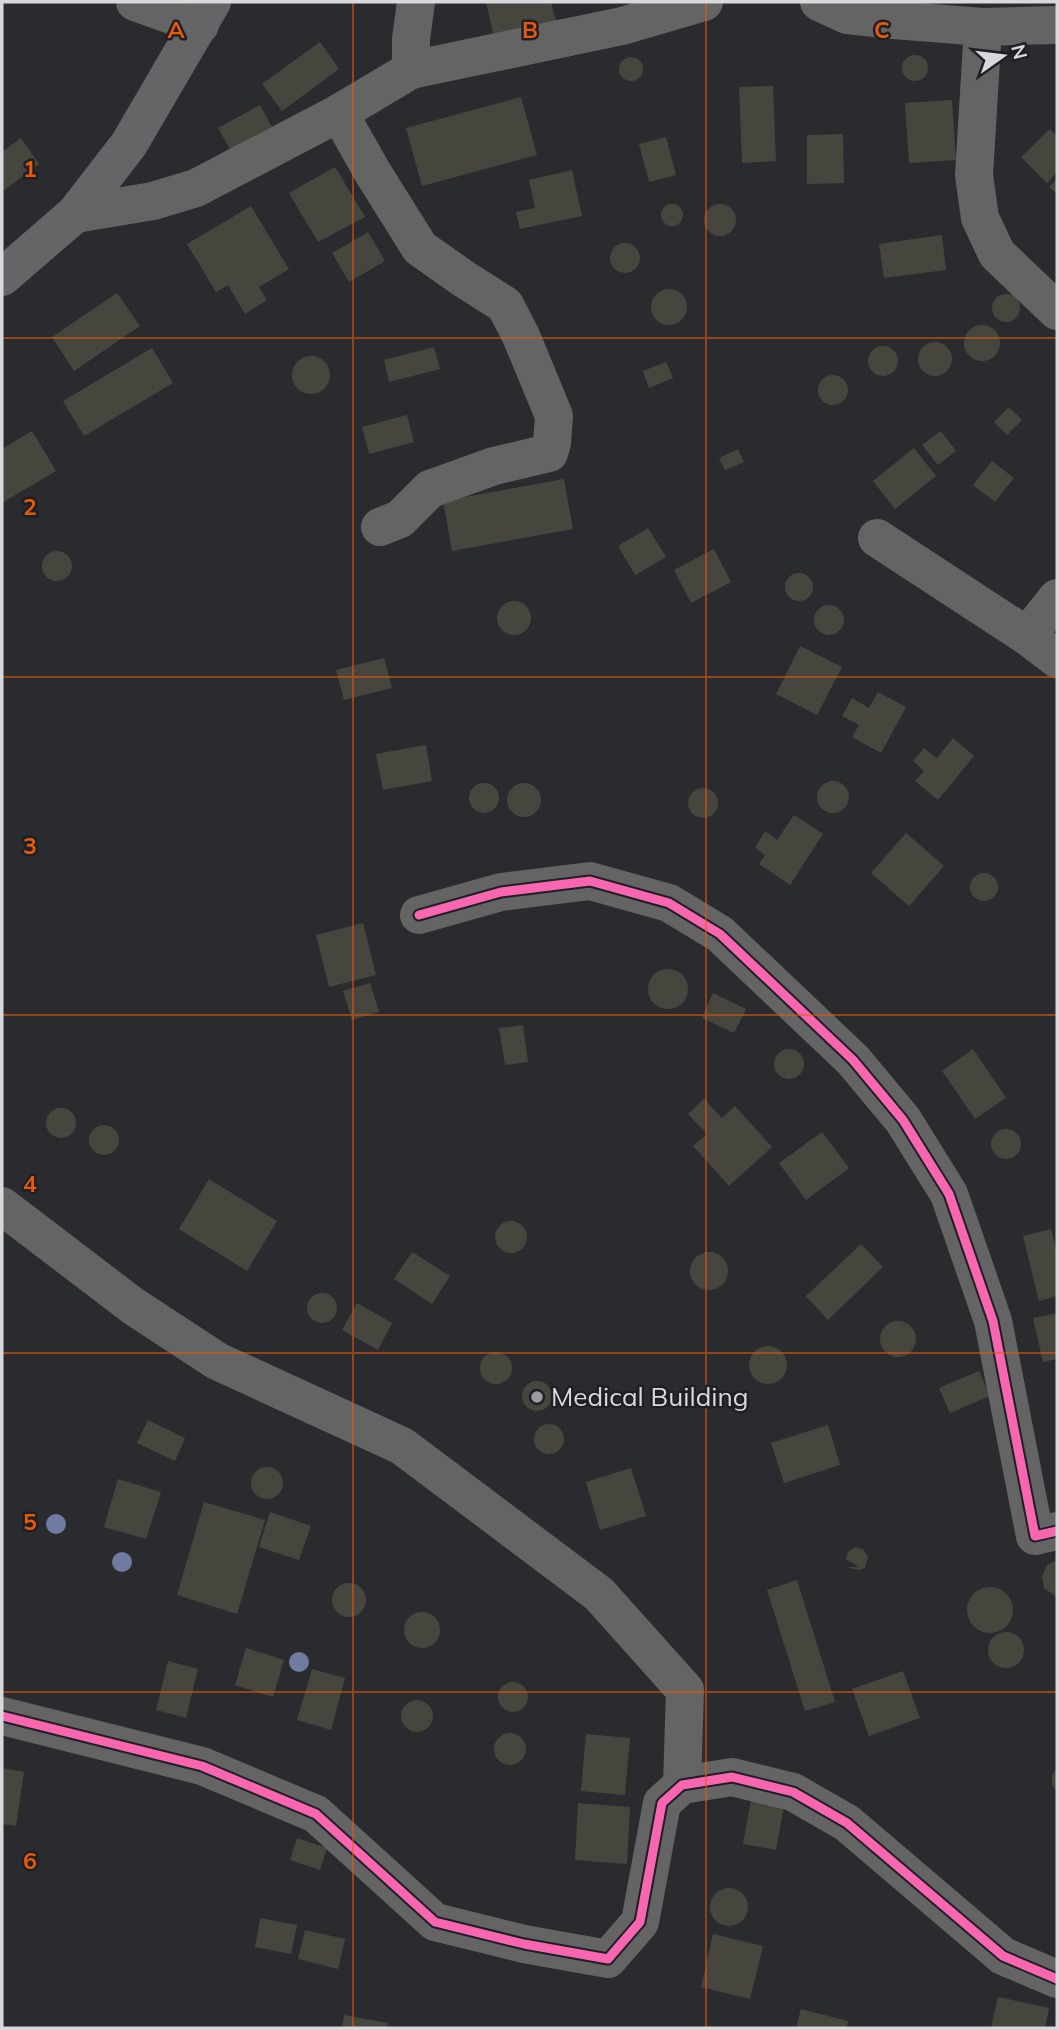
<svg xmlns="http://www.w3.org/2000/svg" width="1059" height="2030" viewBox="0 0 1059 2030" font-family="Mulish,sans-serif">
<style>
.building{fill:#47463e}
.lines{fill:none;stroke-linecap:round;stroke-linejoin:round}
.minor{stroke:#646465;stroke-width:38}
.major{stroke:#646567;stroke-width:38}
.cycleway-casing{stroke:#1e2026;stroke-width:13}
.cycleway{stroke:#f766af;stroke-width:9}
.tree{fill:#6f7ba1}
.grid{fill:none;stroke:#e8590c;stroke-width:2;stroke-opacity:0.55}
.poi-dot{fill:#9b9ca0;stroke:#1e2026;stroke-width:2.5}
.labels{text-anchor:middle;stroke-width:5;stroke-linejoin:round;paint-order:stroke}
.poi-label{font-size:26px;fill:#d8d9dd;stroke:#1e2026;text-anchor:start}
.grid-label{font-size:23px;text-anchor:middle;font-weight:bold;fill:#e8590c;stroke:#1e2026;stroke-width:5;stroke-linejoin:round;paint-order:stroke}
</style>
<rect width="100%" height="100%" fill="#2a2b2e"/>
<g class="building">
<polygon points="486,2 551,2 556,21 494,37"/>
<polygon points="320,42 339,69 282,111 262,84"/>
<circle cx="915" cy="68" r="13"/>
<circle cx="631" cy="69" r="12"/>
<polygon points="773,86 776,161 742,163 739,87"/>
<polygon points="521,97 537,155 422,186 406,128"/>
<polygon points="952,100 956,160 909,163 905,103"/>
<polygon points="260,105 272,127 230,149 218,128"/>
<polygon points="1050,129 1057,136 1057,172 1047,183 1021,157"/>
<polygon points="843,134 844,183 807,184 807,135"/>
<polygon points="666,137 676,175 649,182 639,144"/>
<polygon points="21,138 39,164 2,192 2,152"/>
<polygon points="335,167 365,217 318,242 289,193"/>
<polygon points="572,170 582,216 520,229 516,212 535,208 529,180"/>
<polygon points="1057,179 1057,194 1049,187"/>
<circle cx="672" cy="215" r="11"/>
<circle cx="720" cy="220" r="16"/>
<polygon points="251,206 289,269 259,287 267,300 245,314 228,285 216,292 187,244"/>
<polygon points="368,232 385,261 349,282 332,253"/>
<polygon points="942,235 946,270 884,278 879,244"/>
<circle cx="625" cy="258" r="15"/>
<circle cx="669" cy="307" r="18"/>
<polygon points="117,293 140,326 74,371 52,337"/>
<circle cx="1006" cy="308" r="14"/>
<circle cx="982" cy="343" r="18"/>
<circle cx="935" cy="359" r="17"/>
<circle cx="883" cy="361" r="15"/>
<polygon points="434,347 440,369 389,382 384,360"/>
<polygon points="152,348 173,383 84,436 63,401"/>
<circle cx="311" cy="375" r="19"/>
<polygon points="666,362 673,378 649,388 643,371"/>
<circle cx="833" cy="390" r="15"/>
<polygon points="1009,407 1022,420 1007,435 994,422"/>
<polygon points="407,415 414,442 369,454 362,427"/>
<polygon points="32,431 56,471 2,503 2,449"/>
<polygon points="941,431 956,451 938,465 922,445"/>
<polygon points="914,448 936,476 895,509 873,481"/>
<polygon points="738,449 744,462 725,470 719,458"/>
<polygon points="992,461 1014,478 995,502 973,485"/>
<polygon points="564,479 573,529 452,551 443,501"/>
<polygon points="648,528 666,557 635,575 618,546"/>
<polygon points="714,549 731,582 691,603 674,570"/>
<circle cx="57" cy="566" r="15"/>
<circle cx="799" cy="587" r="14"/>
<circle cx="514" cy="618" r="17"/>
<circle cx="829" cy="620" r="15"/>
<polygon points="800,646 842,667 817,715 776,694"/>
<polygon points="384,658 392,688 344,700 336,670"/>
<polygon points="878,692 906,707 881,753 852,737 859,725 842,716 852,698 869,708"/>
<polygon points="953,738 974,756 938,800 915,781 924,771 913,761 924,748 937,758"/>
<polygon points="426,745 432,781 383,790 376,754"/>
<circle cx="833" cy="797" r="16"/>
<circle cx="524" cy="800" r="17"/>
<circle cx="484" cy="798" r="15"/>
<circle cx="703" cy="803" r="15"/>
<polygon points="794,815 823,834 790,885 759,864 765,855 755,848 765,831 777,840"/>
<polygon points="906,833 944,866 909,906 871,873"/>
<circle cx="984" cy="887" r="14"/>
<polygon points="363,923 376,975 329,987 316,935"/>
<circle cx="668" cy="989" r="20"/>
<polygon points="370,983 379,1012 352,1020 343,991"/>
<polygon points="713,993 746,1009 734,1033 702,1018"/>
<polygon points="523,1025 528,1062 505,1065 499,1028"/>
<polygon points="973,1049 1006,1098 975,1119 942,1071"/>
<circle cx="789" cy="1064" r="15"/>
<polygon points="704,1099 722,1118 735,1106 772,1147 729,1186 693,1146 707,1134 688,1114"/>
<circle cx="61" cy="1123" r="15"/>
<circle cx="104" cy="1140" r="15"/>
<circle cx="1006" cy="1144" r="15"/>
<polygon points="822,1132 849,1168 806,1200 779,1163"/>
<polygon points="209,1179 277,1221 247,1271 179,1229"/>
<circle cx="511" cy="1237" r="16"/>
<polygon points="1051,1229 1057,1253 1057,1296 1039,1301 1023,1236"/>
<polygon points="861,1244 883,1267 828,1320 806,1296"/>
<polygon points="412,1252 450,1276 432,1304 394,1279"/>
<circle cx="709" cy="1271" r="19"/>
<circle cx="322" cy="1308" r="15"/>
<polygon points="357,1303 392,1323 378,1350 342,1330"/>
<polygon points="1057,1313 1057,1359 1043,1362 1033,1318"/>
<circle cx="898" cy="1339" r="18"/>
<circle cx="768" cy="1365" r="19"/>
<circle cx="496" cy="1368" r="16"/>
<polygon points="979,1371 990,1396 950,1413 939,1388"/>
<circle cx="537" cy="1396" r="15"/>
<polygon points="148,1420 185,1438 175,1461 137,1443"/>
<circle cx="549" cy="1439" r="15"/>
<polygon points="828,1425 840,1465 784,1483 771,1443"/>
<circle cx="267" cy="1483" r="16"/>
<polygon points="631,1468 646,1516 600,1530 586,1482"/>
<polygon points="118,1479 161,1492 146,1539 104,1527"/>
<polygon points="204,1502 265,1520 237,1614 177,1595"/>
<polygon points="270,1512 311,1526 299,1560 259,1547"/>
<polygon points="855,1547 863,1549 868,1557 865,1568 859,1570 846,1567 859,1567 846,1559 848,1552"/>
<polygon points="1057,1560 1057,1597 1044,1588 1042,1576 1047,1565"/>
<polygon points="797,1580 835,1702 805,1711 767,1590"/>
<circle cx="349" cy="1600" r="17"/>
<circle cx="990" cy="1610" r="23"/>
<circle cx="422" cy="1630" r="18"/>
<circle cx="1006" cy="1650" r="18"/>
<polygon points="246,1648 284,1660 273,1697 235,1685"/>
<polygon points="168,1661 198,1669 186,1718 156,1710"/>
<polygon points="312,1669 345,1678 331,1730 297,1720"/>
<polygon points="903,1671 920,1718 869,1736 852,1689"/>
<circle cx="513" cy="1697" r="15"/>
<circle cx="417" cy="1716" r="16"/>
<circle cx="510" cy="1749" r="16"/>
<polygon points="586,1734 630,1738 625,1795 581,1791"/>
<polygon points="2,1768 24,1772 16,1826 2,1824"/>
<polygon points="1057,1768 1057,1792 1052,1785 1052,1775"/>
<polygon points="751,1800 784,1806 776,1850 743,1844"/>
<polygon points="578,1803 630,1807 627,1864 575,1860"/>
<polygon points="297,1838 327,1848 320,1870 290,1860"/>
<circle cx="729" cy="1907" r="19"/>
<polygon points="260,1918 297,1925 291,1954 255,1947"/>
<polygon points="305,1930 345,1939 338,1969 298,1959"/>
<polygon points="713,1934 763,1946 750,1999 701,1987"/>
<polygon points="998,1997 1049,2008 1045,2028 991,2028"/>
<polygon points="801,2009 848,2021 847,2028 796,2028"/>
<polygon points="344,2015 388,2023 387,2028 342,2028"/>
</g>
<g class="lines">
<g class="minor">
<polyline points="135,2 200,25"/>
<polyline points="819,2 847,15 894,20 983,27 1057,25"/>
<polyline points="983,27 974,175 980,218 997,254 1057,311"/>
<polyline points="411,70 411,39 416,2"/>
<polyline points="339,113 373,173 420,248 464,279 505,305 521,336 554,416 552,443 549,453 494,466 430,489 400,519 380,527"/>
<polyline points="75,214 153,201 196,188 339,113 411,70 622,26 704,2"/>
<polyline points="877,538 1027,636 1057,659"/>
<polyline points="1027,636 1057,598"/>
<polyline points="419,915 501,892 590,881 669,903 720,934 853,1060 903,1120 949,1194 993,1321 1035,1536 1057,1531"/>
<polyline points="2,1206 133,1306 217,1361 402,1446 599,1594 685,1690 682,1785"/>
<polyline points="2,1716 202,1766 316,1814 435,1922 524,1944 608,1959 640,1922 662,1803 682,1785 732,1777 793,1792 847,1823 1003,1956 1057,1979"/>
</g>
<polyline class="major" points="2,277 75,214 129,144 212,2"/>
<defs>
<g id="cycleway">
<polyline points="419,915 501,892 590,881 669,903 720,934 853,1060 903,1120 949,1194 993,1321 1035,1536 1057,1531"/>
<polyline points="2,1716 202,1766 316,1814 435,1922 524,1944 608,1959 640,1922 662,1803 682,1785 732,1777 793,1792 847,1823 1003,1956 1057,1979"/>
</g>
</defs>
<use href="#cycleway" class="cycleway-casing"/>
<use href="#cycleway" class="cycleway"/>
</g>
<g class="tree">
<circle cx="56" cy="1524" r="10"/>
<circle cx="122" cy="1562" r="10"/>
<circle cx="299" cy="1662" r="10"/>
</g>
<path class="grid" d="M353,2V2028M706,2V2028M2,338H1057M2,677H1057M2,1015H1057M2,1353H1057M2,1692H1057"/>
<circle class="poi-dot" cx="537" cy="1397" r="7"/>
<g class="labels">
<g class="poi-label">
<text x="551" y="1406">Medical Building</text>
</g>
</g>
<g class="grid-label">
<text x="176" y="38">A</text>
<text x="530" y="38">B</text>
<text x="882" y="38">C</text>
<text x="30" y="177">1</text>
<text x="30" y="515">2</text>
<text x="30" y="854">3</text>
<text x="30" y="1192">4</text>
<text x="30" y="1530">5</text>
<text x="30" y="1869">6</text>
</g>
<rect width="1059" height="2030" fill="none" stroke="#d8d9dd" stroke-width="7"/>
<g transform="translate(1003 56) rotate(76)" stroke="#1e2026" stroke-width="5" paint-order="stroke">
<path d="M0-5L12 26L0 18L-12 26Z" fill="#d8d9dd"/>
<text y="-10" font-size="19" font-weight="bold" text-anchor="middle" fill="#d8d9dd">N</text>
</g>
</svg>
